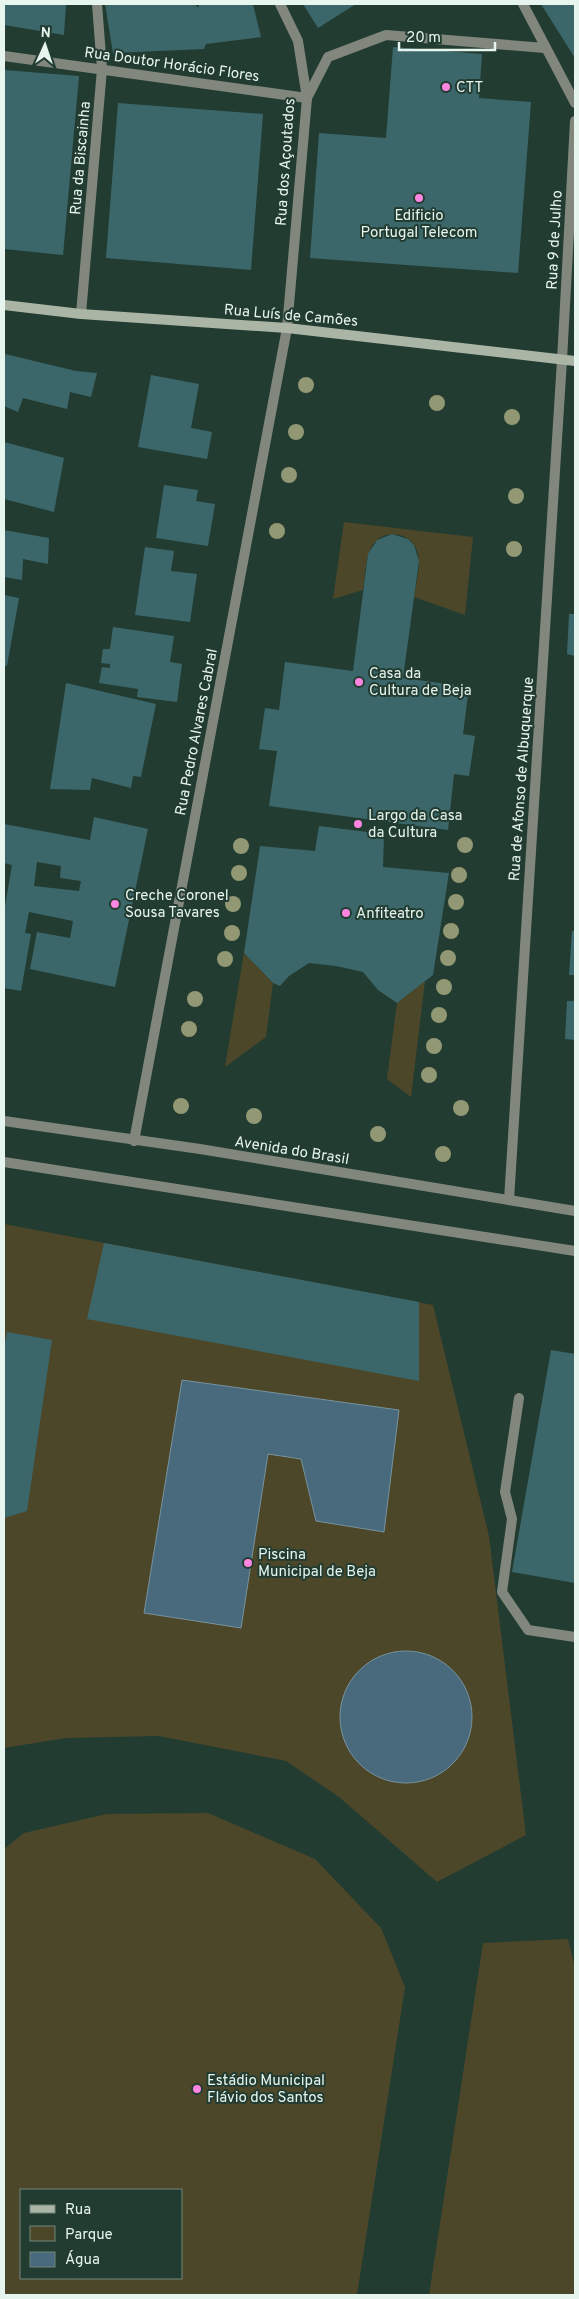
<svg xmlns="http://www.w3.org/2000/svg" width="579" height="2299" viewBox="0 0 579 2299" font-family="Overpass,sans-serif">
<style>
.green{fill:#4c4729;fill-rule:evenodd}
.water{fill:#49697c;stroke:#78939e}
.building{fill:#3c676a;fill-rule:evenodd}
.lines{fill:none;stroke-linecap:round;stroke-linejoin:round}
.lane{stroke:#81877d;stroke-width:10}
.street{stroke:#81877d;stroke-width:10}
.secondary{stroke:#abb5a5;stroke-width:10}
.tree{fill:#929873}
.poi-dot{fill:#fe85e0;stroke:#223c32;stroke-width:2}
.labels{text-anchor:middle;stroke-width:4;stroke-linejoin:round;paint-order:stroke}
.street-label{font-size:15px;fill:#e6f5ee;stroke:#223c32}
.poi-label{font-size:15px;fill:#e6f5ee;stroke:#223c32;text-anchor:start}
</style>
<rect width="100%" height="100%" fill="#223c32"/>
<g class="green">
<path d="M344,522L473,537L465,615L414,597C416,583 421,567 418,554C413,531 381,527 371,548C365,560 365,577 363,590L333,599Z"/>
<polygon points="244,953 273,983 266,1037 225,1067"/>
<polygon points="425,981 411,1097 387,1079 397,1003"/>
<polygon points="4,1224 433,1305 489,1536 526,1835 437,1882 339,1797 286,1761 159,1736 66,1738 4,1748"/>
<path d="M208,1813L315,1859L381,1928L405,1987L357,2295H4V1849L24,1833L107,1814ZM21,2190H181V2278H21Z"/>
<polygon points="568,1939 575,1968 575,2295 429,2295 483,1943"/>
</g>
<g class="water">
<polygon points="182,1380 399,1410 384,1532 316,1521 301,1459 268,1454 241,1628 144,1613"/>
<circle cx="406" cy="1717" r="66"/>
</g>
<g class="building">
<polygon points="4,4 66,4 64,35 4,25"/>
<polygon points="105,4 195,4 197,7 199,7 198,4 253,4 261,37 206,44 204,49 113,53"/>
<polygon points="303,4 356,4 318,28"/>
<polygon points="541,4 575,4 575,58"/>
<polygon points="393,47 482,54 479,98 531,102 518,273 310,258 319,133 386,138"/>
<polygon points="4,70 79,76 63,255 4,249"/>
<polygon points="118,103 263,114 251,270 106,258"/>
<polygon points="5,354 76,371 97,373 91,397 70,392 67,409 23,398 18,412 4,406"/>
<polygon points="151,375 199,384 191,428 212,432 207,459 138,447"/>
<polygon points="4,442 64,458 54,512 4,499"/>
<polygon points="164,485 198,490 196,501 215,504 208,546 156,538"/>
<polygon points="4,530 49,538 48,564 23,559 22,580 4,577"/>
<polygon points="392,534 408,539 414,545 419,561 403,678 469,687 463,734 475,736 469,776 454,774 448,830 269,806 277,751 259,749 265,708 279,710 285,662 353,671 368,554 377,540"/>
<polygon points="145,547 174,551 171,571 197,574 190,622 135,615"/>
<polygon points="4,595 19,598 7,666 4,665"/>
<polygon points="569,614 575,614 575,656 567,654"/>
<polygon points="113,627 174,636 170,662 182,664 177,702 137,697 138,689 99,683 102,667 110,668 110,664 101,663 103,649 110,649"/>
<polygon points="66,683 156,704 141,777 133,776 131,788 92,778 90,790 50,789"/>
<path d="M94,817L148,829L115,987L30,969L37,932L70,938L73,921L29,912L25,933L31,934L21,991L4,988V912L12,865L4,863V824L90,840ZM37,862L61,866L60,878L81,881L79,891L34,886Z"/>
<polygon points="319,826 384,834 383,867 449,873 433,975 397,1003 378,990 363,972 336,966 309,963 289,976 280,986 273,983 244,953 260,846 315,851"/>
<polygon points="572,931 575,931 575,975 569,975"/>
<polygon points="567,1001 575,1001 575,1040 565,1039"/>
<polygon points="104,1243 419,1302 419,1381 87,1319"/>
<polygon points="7,1332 52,1340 27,1511 4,1518 4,1349"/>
<polygon points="551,1350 575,1354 575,1583 512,1572"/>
</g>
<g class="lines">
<polyline class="lane" points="519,1398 505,1492 512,1519 502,1592 528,1630 575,1637"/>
<g class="street">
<polyline points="523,4 575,103"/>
<polyline points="4,56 307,98"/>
<polyline points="307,98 328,57 386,35 545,48"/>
<polyline points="81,314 102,69 97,4"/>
<polyline points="4,1121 200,1149 575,1211"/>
<polyline points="134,1141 287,328 307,98 298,41 280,4"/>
<polyline points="4,1162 575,1251"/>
<polyline points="509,1200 562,360 575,121"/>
</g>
<polyline class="secondary" points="4,305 81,314 287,328 575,361"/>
</g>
<g class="tree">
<circle cx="306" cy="385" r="8"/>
<circle cx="437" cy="403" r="8"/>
<circle cx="512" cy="417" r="8"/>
<circle cx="296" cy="432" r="8"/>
<circle cx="289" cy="475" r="8"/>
<circle cx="516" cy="496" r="8"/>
<circle cx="277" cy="531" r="8"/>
<circle cx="514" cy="549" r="8"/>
<circle cx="465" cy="845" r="8"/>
<circle cx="241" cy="846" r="8"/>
<circle cx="239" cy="873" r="8"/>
<circle cx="459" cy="875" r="8"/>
<circle cx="456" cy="902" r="8"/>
<circle cx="233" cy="904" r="8"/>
<circle cx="451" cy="931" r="8"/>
<circle cx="232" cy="933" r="8"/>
<circle cx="448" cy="958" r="8"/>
<circle cx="225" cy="959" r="8"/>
<circle cx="444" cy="987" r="8"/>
<circle cx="195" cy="999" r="8"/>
<circle cx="439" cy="1015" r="8"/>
<circle cx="189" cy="1029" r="8"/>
<circle cx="434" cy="1046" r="8"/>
<circle cx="429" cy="1075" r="8"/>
<circle cx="181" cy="1106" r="8"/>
<circle cx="461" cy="1108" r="8"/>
<circle cx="254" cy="1116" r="8"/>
<circle cx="378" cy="1134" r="8"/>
<circle cx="443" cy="1154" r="8"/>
</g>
<g class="poi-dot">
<circle cx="446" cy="87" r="5"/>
<circle cx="419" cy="198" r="5"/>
<circle cx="359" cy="682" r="5"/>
<circle cx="358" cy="824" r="5"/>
<circle cx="115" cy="904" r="5"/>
<circle cx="346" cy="913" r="5"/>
<circle cx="248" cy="1563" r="5"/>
<circle cx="197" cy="2089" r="5"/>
</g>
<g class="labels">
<g class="street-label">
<text transform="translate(172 64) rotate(8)" y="5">Rua Doutor Horácio Flores</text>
<text transform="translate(80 158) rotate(-85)" y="5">Rua da Biscainha</text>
<text transform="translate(285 162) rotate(-86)" y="5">Rua dos Açoutados</text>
<text transform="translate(554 240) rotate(-87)" y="5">Rua 9 de Julho</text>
<text transform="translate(291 315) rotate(5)" y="5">Rua Luís de Camões</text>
<text transform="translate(196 732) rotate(-79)" y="5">Rua Pedro Alvares Cabral</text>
<text transform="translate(521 779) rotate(-86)" y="5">Rua de Afonso de Albuquerque</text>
<text transform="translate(292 1150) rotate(9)" y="5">Avenida do Brasil</text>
</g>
<g class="poi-label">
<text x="456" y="92">CTT</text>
<text x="419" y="220" text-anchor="middle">Edificio<tspan x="419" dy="17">Portugal Telecom</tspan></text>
<text x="369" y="678">Casa da<tspan x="369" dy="17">Cultura de Beja</tspan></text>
<text x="368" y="820">Largo da Casa<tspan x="368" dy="17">da Cultura</tspan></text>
<text x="125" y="900">Creche Coronel<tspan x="125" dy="17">Sousa Tavares</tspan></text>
<text x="356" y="918">Anfiteatro</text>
<text x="258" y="1559">Piscina<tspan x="258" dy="17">Municipal de Beja</tspan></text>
<text x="207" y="2085">Estádio Municipal<tspan x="207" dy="17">Flávio dos Santos</tspan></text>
</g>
</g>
<rect width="579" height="2299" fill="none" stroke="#e6f5ee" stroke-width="10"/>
<rect x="20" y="2189" width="162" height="90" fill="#223c32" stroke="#70867d"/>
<rect x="30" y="2205" width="25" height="8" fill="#abb5a5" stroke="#70867d"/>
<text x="65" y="2214" font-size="15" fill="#e6f5ee">Rua</text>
<rect x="30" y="2226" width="25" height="15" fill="#4c4729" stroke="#70867d"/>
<text x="65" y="2239" font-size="15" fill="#e6f5ee">Parque</text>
<rect x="30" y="2252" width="25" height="15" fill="#49697c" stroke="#70867d"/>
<text x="65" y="2264" font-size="15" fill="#e6f5ee">Água</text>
<g transform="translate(45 45) rotate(3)" stroke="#223c32" stroke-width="4" paint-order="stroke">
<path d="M0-4L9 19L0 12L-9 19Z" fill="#e6f5ee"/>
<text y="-8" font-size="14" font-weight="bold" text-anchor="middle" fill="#e6f5ee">N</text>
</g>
<path d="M399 42v8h96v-8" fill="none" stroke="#e6f5ee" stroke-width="2.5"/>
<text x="406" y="42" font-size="15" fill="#e6f5ee" stroke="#223c32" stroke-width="4" paint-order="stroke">20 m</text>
</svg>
